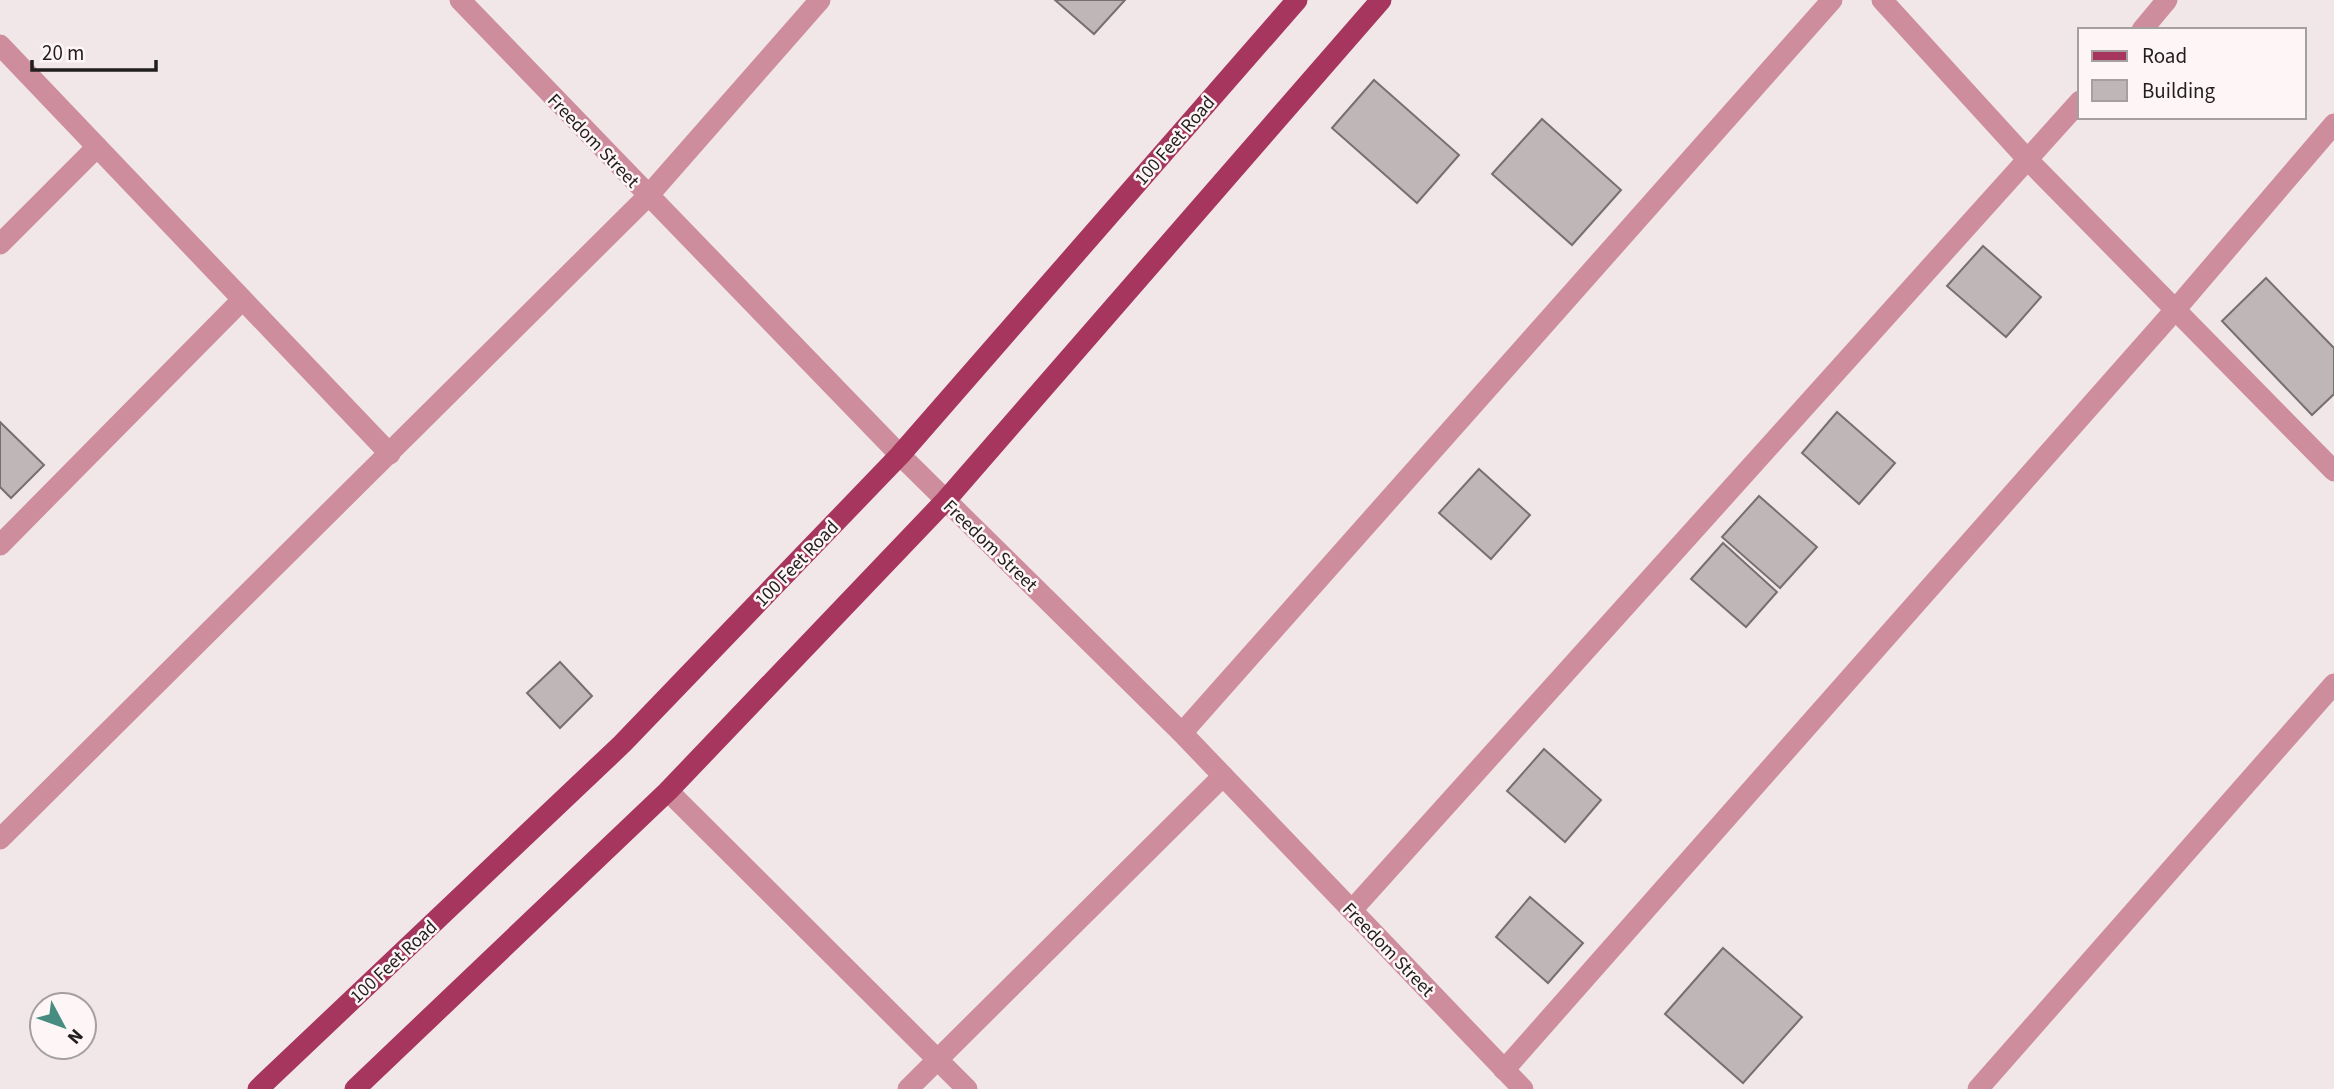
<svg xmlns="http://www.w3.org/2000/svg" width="2334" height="1089" viewBox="0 0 2334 1089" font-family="'Source Sans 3',sans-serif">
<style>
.building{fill:#bfb6b8;stroke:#776f71;stroke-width:2}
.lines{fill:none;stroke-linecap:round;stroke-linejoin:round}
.minor{stroke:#cd8d9d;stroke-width:21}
.major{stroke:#a7365e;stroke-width:21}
.labels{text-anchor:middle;stroke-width:5;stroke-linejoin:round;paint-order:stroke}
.street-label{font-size:19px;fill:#211e1e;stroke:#fef5f7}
</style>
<rect width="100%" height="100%" fill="#f1e7e9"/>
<g class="building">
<polygon points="1055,0 1125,0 1094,34"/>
<polygon points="1374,80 1459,155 1417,203 1332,128"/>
<polygon points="1542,119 1621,190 1572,245 1492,174"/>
<polygon points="1983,246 2041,297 2006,337 1947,286"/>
<polygon points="2266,278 2334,348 2334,394 2312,415 2222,321"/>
<polygon points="1837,412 1895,463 1859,504 1802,453"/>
<polygon points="0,422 44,465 11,498 0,487"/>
<polygon points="1479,469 1530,515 1491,559 1439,513"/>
<polygon points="1759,496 1817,547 1780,588 1722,537"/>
<polygon points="1723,543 1777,592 1746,627 1691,579"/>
<polygon points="560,662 592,696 560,728 527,693"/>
<polygon points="1544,749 1601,800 1565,842 1507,791"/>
<polygon points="1530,897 1583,943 1548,983 1496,937"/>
<polygon points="1723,948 1802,1017 1743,1083 1665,1014"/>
</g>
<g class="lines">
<g class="minor">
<polyline points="460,0 900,455 1182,733 1523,1089"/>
<polyline points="1882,0 2029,161 2334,471"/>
<polyline points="2142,30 2167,0"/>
<polyline points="0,45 390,454"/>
<polyline points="0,244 97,147"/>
<polyline points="0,545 242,300"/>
<polyline points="1182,733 1832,0"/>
<polyline points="668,791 967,1089"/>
<polyline points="0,839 648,196 820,0"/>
<polyline points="1352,910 2080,101"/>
<polyline points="1504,1070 2175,310 2334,124"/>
<polyline points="908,1089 1223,776"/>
<polyline points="1978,1089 2334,684"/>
</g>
<g class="major">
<polyline points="258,1089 622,744 900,455 1297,0"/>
<polyline points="355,1089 668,791 946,500 1381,0"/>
</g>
</g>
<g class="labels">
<g class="street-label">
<text transform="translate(594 140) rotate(46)" y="7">Freedom Street</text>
<text transform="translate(1174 140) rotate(-49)" y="7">100 Feet Road</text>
<text transform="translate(991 545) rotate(44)" y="7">Freedom Street</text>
<text transform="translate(796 563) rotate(-46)" y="7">100 Feet Road</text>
<text transform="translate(1389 949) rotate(46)" y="7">Freedom Street</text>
<text transform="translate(393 961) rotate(-43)" y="7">100 Feet Road</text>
</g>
</g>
<rect x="2078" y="28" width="228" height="91" fill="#fef5f7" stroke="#a69fa0" stroke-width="2"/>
<rect x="2092" y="51" width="35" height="10" fill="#a7365e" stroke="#a69fa0" stroke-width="2"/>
<text x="2142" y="63" font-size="21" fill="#211e1e">Road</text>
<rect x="2092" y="80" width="35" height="21" fill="#bfb6b8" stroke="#a69fa0" stroke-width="2"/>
<text x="2142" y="98" font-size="21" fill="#211e1e">Building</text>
<g transform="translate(63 1026) rotate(131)"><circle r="33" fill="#fef5f7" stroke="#a69fa0" stroke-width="2"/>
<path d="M0-5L12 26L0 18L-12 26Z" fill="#478c81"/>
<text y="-10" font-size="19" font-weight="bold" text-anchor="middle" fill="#211e1e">N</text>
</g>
<path d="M32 60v10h124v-10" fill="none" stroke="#211e1e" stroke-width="3.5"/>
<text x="42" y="60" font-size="21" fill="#211e1e" stroke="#fef5f7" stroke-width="5" paint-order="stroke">20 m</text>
</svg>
